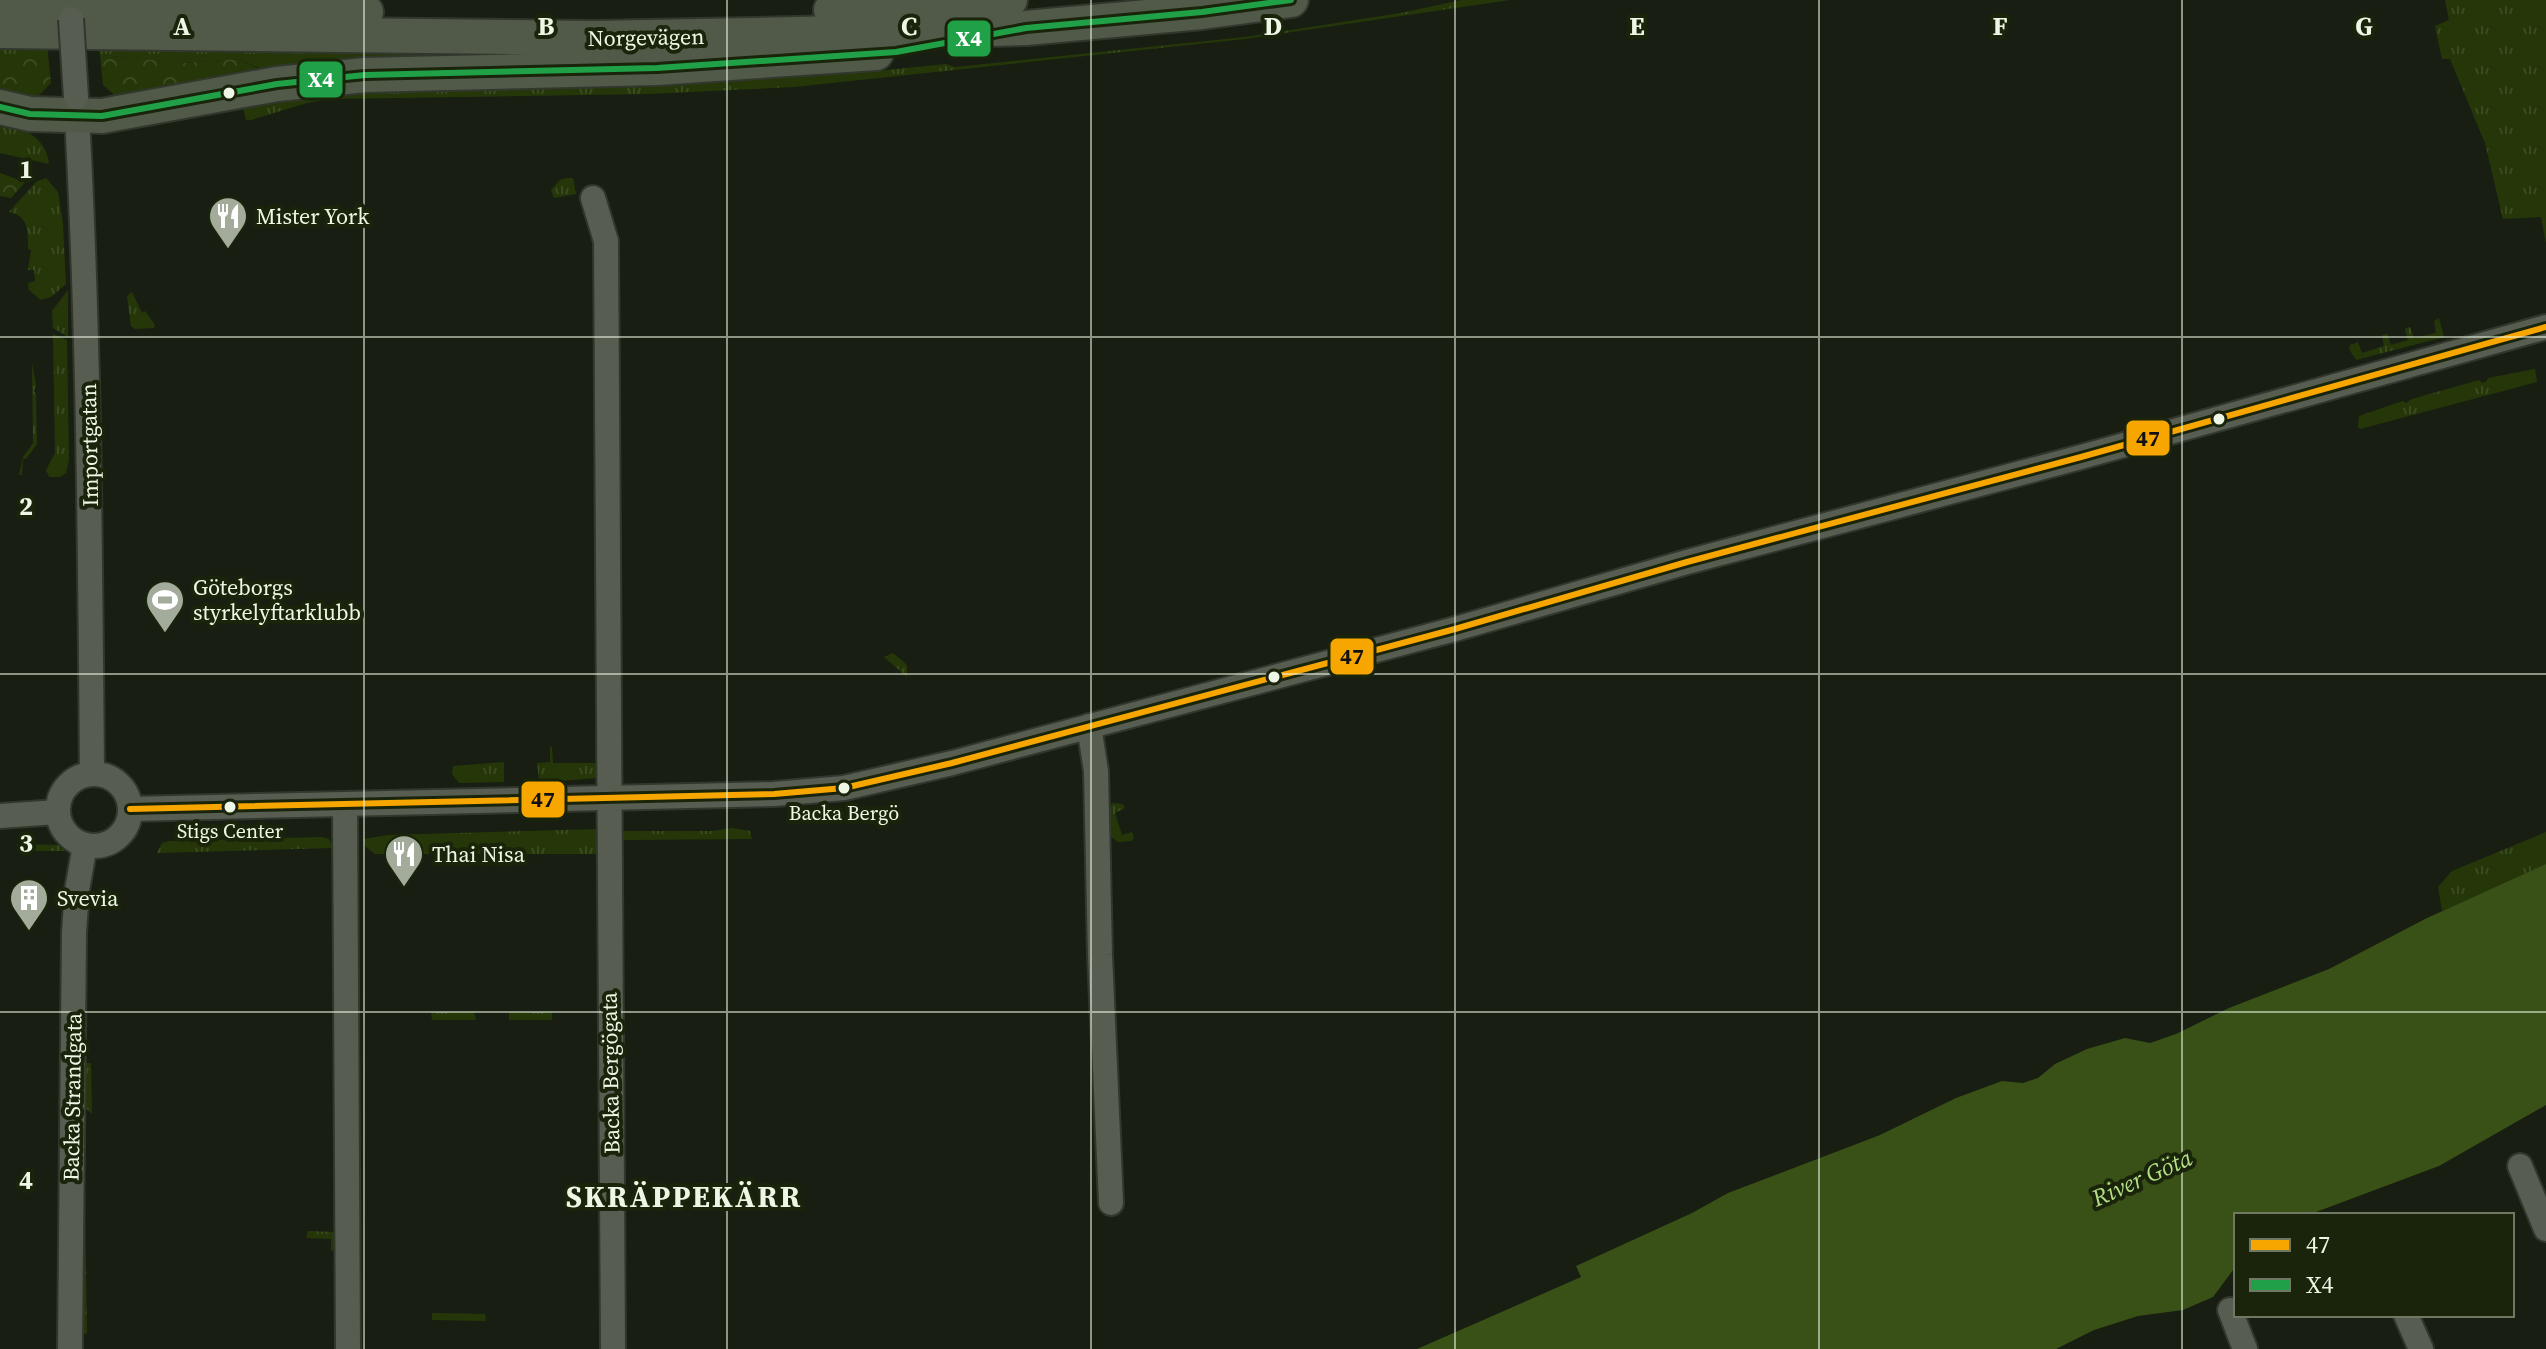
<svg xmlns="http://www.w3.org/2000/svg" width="2546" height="1349" viewBox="0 0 2546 1349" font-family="'Source Serif 4',serif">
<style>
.grass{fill:url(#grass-tufts)}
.forest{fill:url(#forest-crowns)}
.water{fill:#395116}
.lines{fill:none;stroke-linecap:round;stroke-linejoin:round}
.minor-casing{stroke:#32372d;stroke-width:28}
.highway-casing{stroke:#32372d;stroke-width:38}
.minor{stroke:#585d52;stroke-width:24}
.highway{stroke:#515a48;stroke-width:34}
.minor-bridge-casing{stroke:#32372d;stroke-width:28;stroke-linecap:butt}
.minor-bridge{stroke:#585d52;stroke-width:24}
.bus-1-casing{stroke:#19240b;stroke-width:12}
.bus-2-casing{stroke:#19240b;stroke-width:12}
.bus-1{stroke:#f7a600;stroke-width:6}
.bus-2{stroke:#20a148;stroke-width:6}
.grid{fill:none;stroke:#eef7e6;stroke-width:2;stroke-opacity:0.55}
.bus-dot{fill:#eef7e6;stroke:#19240b;stroke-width:3}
.labels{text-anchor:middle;stroke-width:8;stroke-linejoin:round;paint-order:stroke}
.bus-label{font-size:20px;fill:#eef7e6;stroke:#19240b}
.street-label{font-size:22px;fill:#eef7e6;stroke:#19240b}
.poi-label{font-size:22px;fill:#eef7e6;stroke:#19240b;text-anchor:start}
.water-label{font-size:24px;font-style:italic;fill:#b5df85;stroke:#19240b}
.district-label{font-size:30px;font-weight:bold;letter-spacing:2px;fill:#eef7e6;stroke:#19240b}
.grid-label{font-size:26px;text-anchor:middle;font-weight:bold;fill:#eef7e6;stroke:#19240b;stroke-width:8;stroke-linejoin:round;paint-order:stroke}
.line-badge{stroke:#19240b;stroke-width:3}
.badge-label{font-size:22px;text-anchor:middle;font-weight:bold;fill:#fff}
.pale-badge-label{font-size:22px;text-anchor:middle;font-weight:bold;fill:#111}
</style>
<defs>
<pattern id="grass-tufts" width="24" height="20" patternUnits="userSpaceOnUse" patternTransform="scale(2)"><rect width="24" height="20" fill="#253709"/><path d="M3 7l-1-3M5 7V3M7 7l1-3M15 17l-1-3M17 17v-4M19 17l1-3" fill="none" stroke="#3a4b21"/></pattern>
<pattern id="forest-crowns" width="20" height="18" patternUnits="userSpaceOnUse" patternTransform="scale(2)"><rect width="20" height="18" fill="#253709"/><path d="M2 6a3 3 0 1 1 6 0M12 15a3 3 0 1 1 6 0" fill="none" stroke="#3a4b21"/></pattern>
</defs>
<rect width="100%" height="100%" fill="#181e11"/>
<g class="grass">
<polygon points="1461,0 1510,0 1245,39 794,87 648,94 331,99 307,103 251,120 246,120 243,107 250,104 341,95 469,87 877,71 946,64 955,67 1245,37 1401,13"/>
<polygon points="2445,0 2546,0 2546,243 2541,217 2503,219 2485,143 2450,59 2442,59 2435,26 2449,20"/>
<polygon points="0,45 48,46 48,54 0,54"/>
<polygon points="100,48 642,52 256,78 259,68 238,59 185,63 100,55"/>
<path d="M0,121C23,128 46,137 49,164L0,153Z"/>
<path d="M46,178L58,192L63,224L66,284L51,297L41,300L29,290L28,283L35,281L34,270H28L31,250L28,249C28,232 29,216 9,212L36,182Z"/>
<polygon points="567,178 573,178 576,194 554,198 551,190 560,180"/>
<polygon points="68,290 68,337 53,328 52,311"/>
<polygon points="132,292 142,313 145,311 155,325 153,328 135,329 131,326 127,296"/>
<polygon points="2439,318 2444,337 2356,360 2349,349 2350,345 2358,342 2362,353 2384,346 2382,335 2387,334 2391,345 2408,340 2405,329 2410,327 2414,338 2436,333 2434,321"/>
<polygon points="53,334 67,340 69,460 66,473 60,477 49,477 46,470 55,453"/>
<polygon points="32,363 36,385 34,391 36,394 37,444 26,459 23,459 22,475 19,475 23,457 33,443"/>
<polygon points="2535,369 2537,382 2360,429 2358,427 2359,416 2403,401 2406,403 2412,399 2479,380 2482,383 2486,382 2488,378"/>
<polygon points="893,653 907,665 907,677 884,657"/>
<polygon points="550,747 552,747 553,763 598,763 600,771 597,778 548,782 539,780 537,763 550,762"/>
<polygon points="504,762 504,782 459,783 452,774 453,766"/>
<polygon points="1113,803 1123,804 1125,808 1115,813 1122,835 1132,832 1134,837 1132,841 1118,842 1109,835 1108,808"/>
<polygon points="732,828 750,831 752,839 618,840 618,833 626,831 713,831"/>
<polygon points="600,829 599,854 375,854 365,846 364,839 388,835"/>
<polygon points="2546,832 2546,864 2442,911 2438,887 2452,871"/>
<polygon points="322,837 329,839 333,848 157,853 162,843 169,841"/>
<polygon points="16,844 59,845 64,851 20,851"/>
<polygon points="431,1012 474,1012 476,1020 432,1020"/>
<rect x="509" y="1012" width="43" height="8"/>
<polygon points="85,1063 91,1063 92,1114 81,1104 81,1065"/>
<polygon points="84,1116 87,1334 77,1332"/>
<polygon points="308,1231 335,1232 337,1249 331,1251 331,1239 306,1238"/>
<polygon points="432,1313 485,1314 486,1321 432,1320"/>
</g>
<g class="forest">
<polygon points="0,54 48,54 51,83 35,99 0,94"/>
<polygon points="100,55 185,63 238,59 259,69 256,78 118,98 103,85"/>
<polygon points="0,173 25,182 11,198 0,196"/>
</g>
<polygon class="water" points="2546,864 2546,1105 2439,1166 2308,1215 2236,1215 2236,1266 2213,1297 2183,1310 2138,1316 2094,1330 2056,1349 1417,1349 1581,1277 1576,1266 1692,1213 1728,1193 1880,1135 1956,1098 2002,1081 2023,1083 2038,1078 2055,1064 2087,1049 2125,1038 2150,1043 2176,1034 2229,1008 2329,969 2427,918"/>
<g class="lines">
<defs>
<g id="minor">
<path d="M76,99C89,324 90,548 92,773"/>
<polyline points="593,198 606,241 613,1349"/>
<polyline points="1089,726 1096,771 1100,955 1111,1203"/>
<circle cx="94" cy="810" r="36"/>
<polyline points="345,805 348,1349"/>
<polyline points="130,809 774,794 844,788 952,763 1455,629 1687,562 2081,457 2546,327"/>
<polyline points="0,816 57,812"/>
<polyline points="2520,1166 2546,1229"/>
<polyline points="2230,1310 2245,1349"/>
<polyline points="2406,1315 2421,1349"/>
<polyline points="70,1349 74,933 77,890 85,845"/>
</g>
<g id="highway">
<polyline points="0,1 152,1 366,12"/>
<polyline points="831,10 1010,0"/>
<polyline points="0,31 594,38 798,34 1026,28 1202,12 1291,0"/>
<polyline points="0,107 30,114 102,116 277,84 365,75 657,68 876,53"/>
</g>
</defs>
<use href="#minor" class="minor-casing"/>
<use href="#highway" class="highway-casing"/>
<use href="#minor" class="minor"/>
<use href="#highway" class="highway"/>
<defs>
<polyline id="minor-bridge" points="71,19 76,97"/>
</defs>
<use href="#minor-bridge" class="minor-bridge-casing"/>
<use href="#minor-bridge" class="minor-bridge"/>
<defs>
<polyline id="bus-1" points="130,809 774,794 844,788 952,763 1455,629 1687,562 2081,457 2546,327"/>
<polyline id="bus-2" points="0,107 30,114 102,116 277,84 365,75 657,68 896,52 1026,28 1202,12 1291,0"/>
</defs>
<use href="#bus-1" class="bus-1-casing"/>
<use href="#bus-2" class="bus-2-casing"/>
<use href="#bus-1" class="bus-1"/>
<use href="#bus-2" class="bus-2"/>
</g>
<path class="grid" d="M364,0V1349M727,0V1349M1091,0V1349M1455,0V1349M1819,0V1349M2182,0V1349M0,337H2546M0,674H2546M0,1012H2546"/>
<defs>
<symbol id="restaurant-pin" viewBox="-11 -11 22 30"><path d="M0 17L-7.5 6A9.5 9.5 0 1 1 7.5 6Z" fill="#a3ab9b" stroke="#19240b"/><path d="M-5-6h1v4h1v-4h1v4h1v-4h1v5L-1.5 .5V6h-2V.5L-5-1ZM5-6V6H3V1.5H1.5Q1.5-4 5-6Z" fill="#fff"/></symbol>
<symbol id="stadium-pin" viewBox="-11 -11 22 30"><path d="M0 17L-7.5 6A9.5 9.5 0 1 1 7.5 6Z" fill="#a3ab9b" stroke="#19240b"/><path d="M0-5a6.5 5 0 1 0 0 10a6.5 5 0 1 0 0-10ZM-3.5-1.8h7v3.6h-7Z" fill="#fff"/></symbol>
<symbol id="building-pin" viewBox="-11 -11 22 30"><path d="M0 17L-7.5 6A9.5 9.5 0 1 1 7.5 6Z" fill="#a3ab9b" stroke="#19240b"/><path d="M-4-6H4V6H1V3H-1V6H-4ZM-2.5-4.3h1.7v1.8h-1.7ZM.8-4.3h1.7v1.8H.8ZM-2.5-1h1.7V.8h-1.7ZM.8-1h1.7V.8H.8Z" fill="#fff"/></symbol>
</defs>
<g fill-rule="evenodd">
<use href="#restaurant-pin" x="206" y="194" width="44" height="60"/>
<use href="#stadium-pin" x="143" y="578" width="44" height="60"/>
<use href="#restaurant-pin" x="382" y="832" width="44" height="60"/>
<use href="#building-pin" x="7" y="876" width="44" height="60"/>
</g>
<g class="bus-dot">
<circle cx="229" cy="93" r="7"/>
<circle cx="2219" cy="419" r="7"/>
<circle cx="1274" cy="677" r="7"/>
<circle cx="844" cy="788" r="7"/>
<circle cx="230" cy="807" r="7"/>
</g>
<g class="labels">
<g class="bus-label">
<text x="844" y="820">Backa Bergö</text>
<text x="230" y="838">Stigs Center</text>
</g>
<g class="street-label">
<text transform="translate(646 37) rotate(-1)" y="8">Norgevägen</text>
<text transform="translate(89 445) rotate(-91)" y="8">Importgatan</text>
<text transform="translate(610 1073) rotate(-91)" y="8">Backa Bergögata</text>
<text transform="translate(72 1097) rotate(-89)" y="8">Backa Strandgata</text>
</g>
<g class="poi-label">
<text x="256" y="224">Mister York</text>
<text x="193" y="595">Göteborgs<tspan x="193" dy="25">styrkelyftarklubb</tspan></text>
<text x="432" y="862">Thai Nisa</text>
<text x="57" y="906">Svevia</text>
</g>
<g class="water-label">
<text transform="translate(2142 1178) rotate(-24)" y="8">River Göta</text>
</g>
<g class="district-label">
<text x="684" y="1207">SKRÄPPEKÄRR</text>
</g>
</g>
<g class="grid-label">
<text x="182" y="35">A</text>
<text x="546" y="35">B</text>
<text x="909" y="35">C</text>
<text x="1273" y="35">D</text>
<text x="1637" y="35">E</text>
<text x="2000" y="35">F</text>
<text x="2364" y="35">G</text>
<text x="26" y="178">1</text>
<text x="26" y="515">2</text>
<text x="26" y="852">3</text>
<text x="26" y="1189">4</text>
</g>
<g class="line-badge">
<rect x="946" y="19" width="46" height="39" rx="8" fill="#20a148"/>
<rect x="298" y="60" width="46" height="39" rx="8" fill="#20a148"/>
<rect x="2125" y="419" width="46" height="38" rx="8" fill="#f7a600"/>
<rect x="1329" y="637" width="46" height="39" rx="8" fill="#f7a600"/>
<rect x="520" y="780" width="46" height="39" rx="8" fill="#f7a600"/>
</g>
<g class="badge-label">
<text x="969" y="46">X4</text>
<text x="321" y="87">X4</text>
</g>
<g class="pale-badge-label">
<text x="2148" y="446">47</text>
<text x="1352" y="664">47</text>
<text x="543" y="807">47</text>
</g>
<rect x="2234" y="1213" width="280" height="104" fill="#19240b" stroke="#6e7863" stroke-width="2"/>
<rect x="2250" y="1239" width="40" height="12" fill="#f7a600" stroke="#6e7863" stroke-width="2"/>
<text x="2306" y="1253" font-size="24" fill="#eef7e6">47</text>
<rect x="2250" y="1279" width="40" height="12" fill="#20a148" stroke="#6e7863" stroke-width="2"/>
<text x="2306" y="1293" font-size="24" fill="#eef7e6">X4</text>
</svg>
